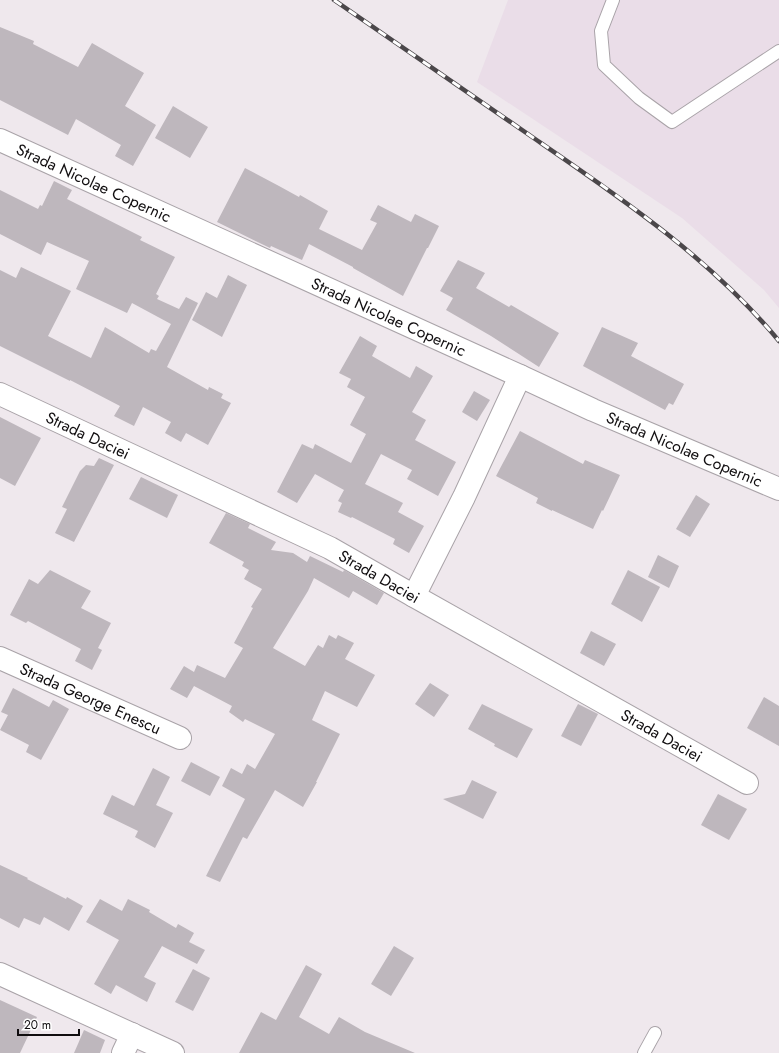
<svg xmlns="http://www.w3.org/2000/svg" width="779" height="1053" viewBox="0 0 779 1053" font-family="Jost,sans-serif">
<style>
.built{fill:#eadde8}
.building{fill:#beb7bd}
.lines{fill:none;stroke-linecap:round;stroke-linejoin:round}
.service-casing{stroke:#a9a3a8;stroke-width:14}
.minor-casing{stroke:#a9a3a8;stroke-width:24}
.service{stroke:#fff;stroke-width:12}
.minor{stroke:#fff;stroke-width:22}
.rail-casing{stroke:#4b474a;stroke-width:4.5}
.rail{stroke:#fff;stroke-width:3;stroke-dasharray:9;stroke-linecap:butt}
.labels{text-anchor:middle;stroke-width:4;stroke-linejoin:round;paint-order:stroke}
.street-label{font-size:16px;fill:#100d0f;stroke:#fff}
</style>
<rect width="100%" height="100%" fill="#efe8ed"/>
<polygon class="built" points="508,0 779,0 779,308 764,290 682,218 477,82"/>
<g class="building">
<polygon points="0,27 34,41 33,44 78,67 92,43 144,73 125,106 156,125 133,166 115,156 121,145 76,119 68,135 0,100"/>
<polygon points="173,106 208,127 190,158 178,151 155,138"/>
<polygon points="245,168 279,186 299,197 300,195 328,211 319,229 362,250 377,223 370,220 378,205 411,222 415,214 439,226 428,248 427,248 403,296 353,268 353,267 309,244 302,260 271,246 270,248 217,222"/>
<polygon points="54,181 72,190 67,199 142,237 140,240 175,257 156,294 159,296 157,299 179,309 186,297 198,303 167,367 208,390 209,387 223,394 221,398 231,403 208,445 186,433 181,442 165,433 171,422 143,407 134,426 114,416 120,406 70,380 70,381 0,346 0,270 16,278 21,267 71,291 48,336 91,358 105,327 149,353 151,349 156,351 171,324 132,303 127,313 76,289 89,261 47,242 41,255 0,234 0,190 38,209 40,205 42,206"/>
<polygon points="458,260 485,273 476,288 509,307 511,305 559,333 539,367 491,336 446,310 453,298 440,291"/>
<polygon points="228,275 247,285 222,337 192,320 206,292 217,298"/>
<polygon points="602,327 638,343 631,356 684,384 673,405 669,403 665,410 583,366"/>
<polygon points="360,336 377,346 372,356 410,378 416,366 433,376 412,412 426,420 415,440 456,462 438,496 407,479 412,470 381,454 365,484 403,503 398,512 424,526 409,553 393,544 395,539 352,517 351,518 338,512 342,503 338,501 344,490 315,474 297,503 277,492 302,444 313,449 315,444 351,463 366,434 350,425 365,397 347,387 351,379 339,373"/>
<polygon points="474,391 490,400 477,421 462,412"/>
<polygon points="0,417 41,438 15,486 0,478"/>
<polygon points="520,431 583,464 585,460 620,475 603,511 602,510 593,529 552,510 552,511 536,503 538,498 496,476"/>
<polygon points="99,458 114,465 74,542 55,533 67,509 62,507 80,471 86,465 94,466"/>
<polygon points="141,477 178,495 167,518 129,499"/>
<polygon points="696,495 710,504 690,537 676,529"/>
<polygon points="226,513 250,524 248,528 276,542 271,550 293,553 307,562 310,556 343,572 344,570 384,593 377,605 353,591 349,598 314,578 308,591 273,648 305,666 318,645 323,648 329,635 336,639 338,635 354,643 345,659 375,675 357,707 325,691 312,720 340,734 316,782 317,782 303,807 275,790 247,839 243,837 220,882 206,876 245,799 222,786 231,768 242,774 247,764 255,769 275,734 245,719 243,722 229,712 232,706 194,686 187,698 170,689 184,666 194,672 197,665 225,678 243,648 234,643 253,608 251,607 262,589 244,579 249,570 242,566 244,562 209,543"/>
<polygon points="658,555 679,566 669,588 648,577"/>
<polygon points="50,570 91,591 81,608 111,623 98,648 102,650 92,670 75,661 81,649 28,621 26,623 10,615 29,579 38,584"/>
<polygon points="628,570 660,587 642,622 611,604"/>
<polygon points="591,631 616,644 604,666 580,653"/>
<polygon points="430,683 449,695 434,717 415,704"/>
<polygon points="13,688 49,707 53,700 69,709 41,760 26,752 29,745 0,730 8,715 1,712"/>
<polygon points="764,697 779,706 779,746 747,728"/>
<polygon points="482,704 533,729 517,758 494,746 495,744 468,729"/>
<polygon points="578,704 598,714 581,746 561,736"/>
<polygon points="191,762 220,777 210,796 181,781"/>
<polygon points="153,768 170,777 156,805 173,813 155,848 135,837 138,831 103,814 112,795 134,806"/>
<polygon points="472,780 497,792 483,819 443,799 465,794"/>
<polygon points="718,794 747,809 729,840 701,825"/>
<polygon points="0,865 28,878 27,879 66,899 67,897 83,906 69,931 44,917 40,925 24,918 19,928 0,918"/>
<polygon points="100,899 122,911 128,899 150,910 149,912 176,928 178,924 194,933 189,942 205,950 197,964 162,946 144,977 156,983 147,1002 116,985 111,994 94,984 119,940 86,922"/>
<polygon points="394,946 414,958 391,996 371,984"/>
<polygon points="306,965 322,974 299,1017 329,1034 339,1017 365,1032 415,1053 239,1053 261,1012 276,1020"/>
<polygon points="193,969 210,978 193,1011 175,1002"/>
<polygon points="0,1000 37,1017 20,1053 0,1053"/>
<polygon points="84,1030 105,1040 100,1053 74,1053"/>
</g>
<g class="lines">
<defs>
<g id="service">
<polyline points="613,0 601,31 604,65 639,98 672,122 779,51"/>
<polyline points="644,1053 655,1033"/>
</g>
<g id="minor">
<path id="s1" d="M0,140L520,376L593,410L779,489"/>
<path id="s2" d="M0,394L330,548L414,596L747,783"/>
<polyline points="414,596 464,497 520,376"/>
<path id="s3" d="M0,658L180,738"/>
<polyline points="0,974 173,1053"/>
<polyline points="123,1053 132,1034"/>
</g>
</defs>
<use href="#service" class="service-casing"/>
<use href="#minor" class="minor-casing"/>
<use href="#service" class="service"/>
<use href="#minor" class="minor"/>
<defs>
<path id="rail" d="M334,0C402,47 470,94 538,141C624,200 712,260 779,341"/>
</defs>
<use href="#rail" class="rail-casing"/>
<use href="#rail" class="rail"/>
</g>
<g class="labels">
<g class="street-label">
<text dy="6" stroke="none"><textPath href="#s1" startOffset="103">Strada Nicolae Copernic</textPath></text>
<text dy="6" stroke="none"><textPath href="#s1" startOffset="427">Strada Nicolae Copernic</textPath></text>
<text dy="6" stroke="none"><textPath href="#s2" startOffset="97">Strada Daciei</textPath></text>
<text dy="6" stroke="none"><textPath href="#s1" startOffset="751">Strada Nicolae Copernic</textPath></text>
<text dy="6" stroke="none"><textPath href="#s2" startOffset="421">Strada Daciei</textPath></text>
<text dy="6" stroke="none"><textPath href="#s3" startOffset="99">Strada George Enescu</textPath></text>
<text dy="6" stroke="none"><textPath href="#s2" startOffset="745">Strada Daciei</textPath></text>
</g>
</g>
<path d="M18 1029v6h61v-6" fill="none" stroke="#100d0f" stroke-width="2"/>
<text x="24" y="1029" font-size="12" fill="#100d0f" stroke="#ffffff" stroke-width="3" paint-order="stroke">20 m</text>
</svg>
